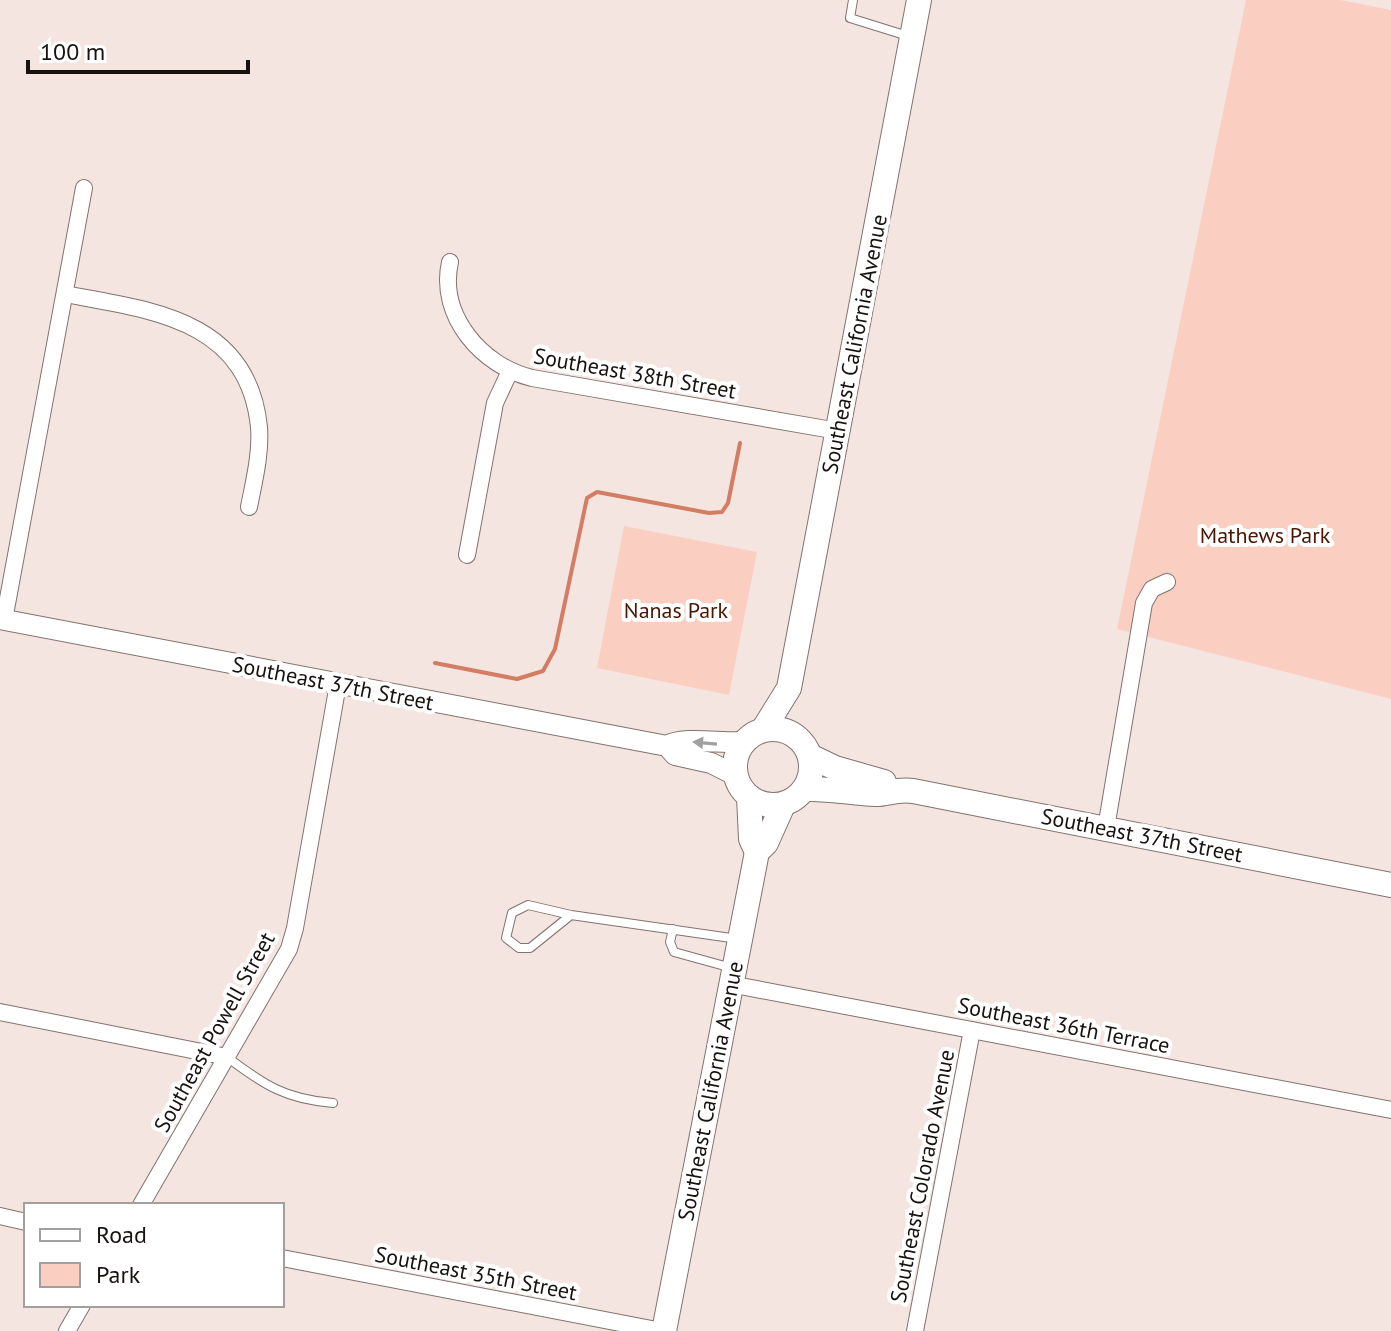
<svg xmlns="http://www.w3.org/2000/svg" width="1391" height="1331" viewBox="0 0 1391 1331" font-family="'PT Sans',sans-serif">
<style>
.green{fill:#facfc2}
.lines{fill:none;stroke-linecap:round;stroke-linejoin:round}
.stream{stroke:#d37d63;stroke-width:4}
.service-casing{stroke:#81736f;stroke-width:10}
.minor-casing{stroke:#81736f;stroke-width:18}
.tertiary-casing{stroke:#81736f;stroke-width:22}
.secondary-casing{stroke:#81736f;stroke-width:26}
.service{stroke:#fff;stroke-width:8}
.minor{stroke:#fff;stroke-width:16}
.tertiary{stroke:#fff;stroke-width:20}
.secondary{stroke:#fff;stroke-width:24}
.oneway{fill:#a2a09f}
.labels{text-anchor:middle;stroke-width:8;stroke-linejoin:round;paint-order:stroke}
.street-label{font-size:22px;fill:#171210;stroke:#fff}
.park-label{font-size:22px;fill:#4b1504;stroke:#fff}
</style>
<rect width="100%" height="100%" fill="#f5e5e1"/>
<g class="green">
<polygon points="1246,0 1340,0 1391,10 1391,699 1117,629"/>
<polygon points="624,526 757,552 729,695 597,668"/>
</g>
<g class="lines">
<polyline class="stream" points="435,663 517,679 543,671 555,649 587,498 597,492 709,513 722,512 728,503 740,443"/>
<defs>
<g id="service">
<polyline points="853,0 850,18 911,37"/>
<polyline points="571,915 530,948 519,948 506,938 512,913 528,905 571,915 738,939"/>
<polyline points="673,929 670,942 674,952 732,968"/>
<path d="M227,1057C264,1085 285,1099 333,1103"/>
</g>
<g id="minor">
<path d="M450,262C438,316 482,366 532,378L838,431"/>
<path d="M65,294C150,310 248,319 259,427C261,454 254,481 249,507"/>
<polyline points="467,555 495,403 510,371"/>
<polyline points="4,620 84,188"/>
<polyline points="1106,828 1144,603 1152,589 1167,582"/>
<polyline points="730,984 1391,1110"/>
<polyline points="0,1012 227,1057"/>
<polyline points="141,1205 289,949 295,928 338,684"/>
<polyline points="0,1216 26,1222"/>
<polyline points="282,1258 662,1331"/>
<polyline points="67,1331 82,1305"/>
<polyline points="915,1331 972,1030"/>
</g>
<g id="tertiary">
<polyline points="0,619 667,746 675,755 711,763 735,775"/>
<path d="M667,746C682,736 723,744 744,742"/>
</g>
<g id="secondary">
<circle cx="773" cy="767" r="38"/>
<polyline points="763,730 789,688 919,0"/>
<polyline points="810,756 835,768 884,782"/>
<path d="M805,789C829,788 852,793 876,794C888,794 895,789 913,791L1391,885"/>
<polyline points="749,797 751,839 757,852"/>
<polyline points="664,1331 757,852 766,843 783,805"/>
</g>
</defs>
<use href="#service" class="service-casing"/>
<use href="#minor" class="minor-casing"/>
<use href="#tertiary" class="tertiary-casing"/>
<use href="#secondary" class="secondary-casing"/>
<use href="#service" class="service"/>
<use href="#minor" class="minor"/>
<use href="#tertiary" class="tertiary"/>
<use href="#secondary" class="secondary"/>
</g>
<defs><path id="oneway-solid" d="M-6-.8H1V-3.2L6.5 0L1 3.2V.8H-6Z" transform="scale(2)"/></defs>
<use class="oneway" href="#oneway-solid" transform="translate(705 743) rotate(-175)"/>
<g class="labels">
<g class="street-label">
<text transform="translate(854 344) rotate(-79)" y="8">Southeast California Avenue</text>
<text transform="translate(635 373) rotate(10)" y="8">Southeast 38th Street</text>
<text transform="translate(333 683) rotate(11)" y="8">Southeast 37th Street</text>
<text transform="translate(1142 835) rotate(11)" y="8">Southeast 37th Street</text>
<text transform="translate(1064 1025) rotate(11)" y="8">Southeast 36th Terrace</text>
<text transform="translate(214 1032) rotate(-61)" y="8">Southeast Powell Street</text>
<text transform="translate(710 1091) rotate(-79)" y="8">Southeast California Avenue</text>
<text transform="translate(922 1176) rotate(-79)" y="8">Southeast Colorado Avenue</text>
<text transform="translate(476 1273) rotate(11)" y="8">Southeast 35th Street</text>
</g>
<g class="park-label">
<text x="1265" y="543">Mathews Park</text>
<text x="676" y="618">Nanas Park</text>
</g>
</g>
<rect x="24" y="1203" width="260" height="104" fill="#ffffff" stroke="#a2a09f" stroke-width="2"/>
<rect x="40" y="1229" width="40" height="12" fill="#ffffff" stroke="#a2a09f" stroke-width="2"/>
<text x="96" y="1243" font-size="24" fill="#171210">Road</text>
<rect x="40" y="1263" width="40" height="24" fill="#facfc2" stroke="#a2a09f" stroke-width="2"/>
<text x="96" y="1283" font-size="24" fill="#171210">Park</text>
<path d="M28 60v12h220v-12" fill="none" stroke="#171210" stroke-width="4"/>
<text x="40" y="60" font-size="24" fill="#171210" stroke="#ffffff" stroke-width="6" paint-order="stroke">100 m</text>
</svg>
